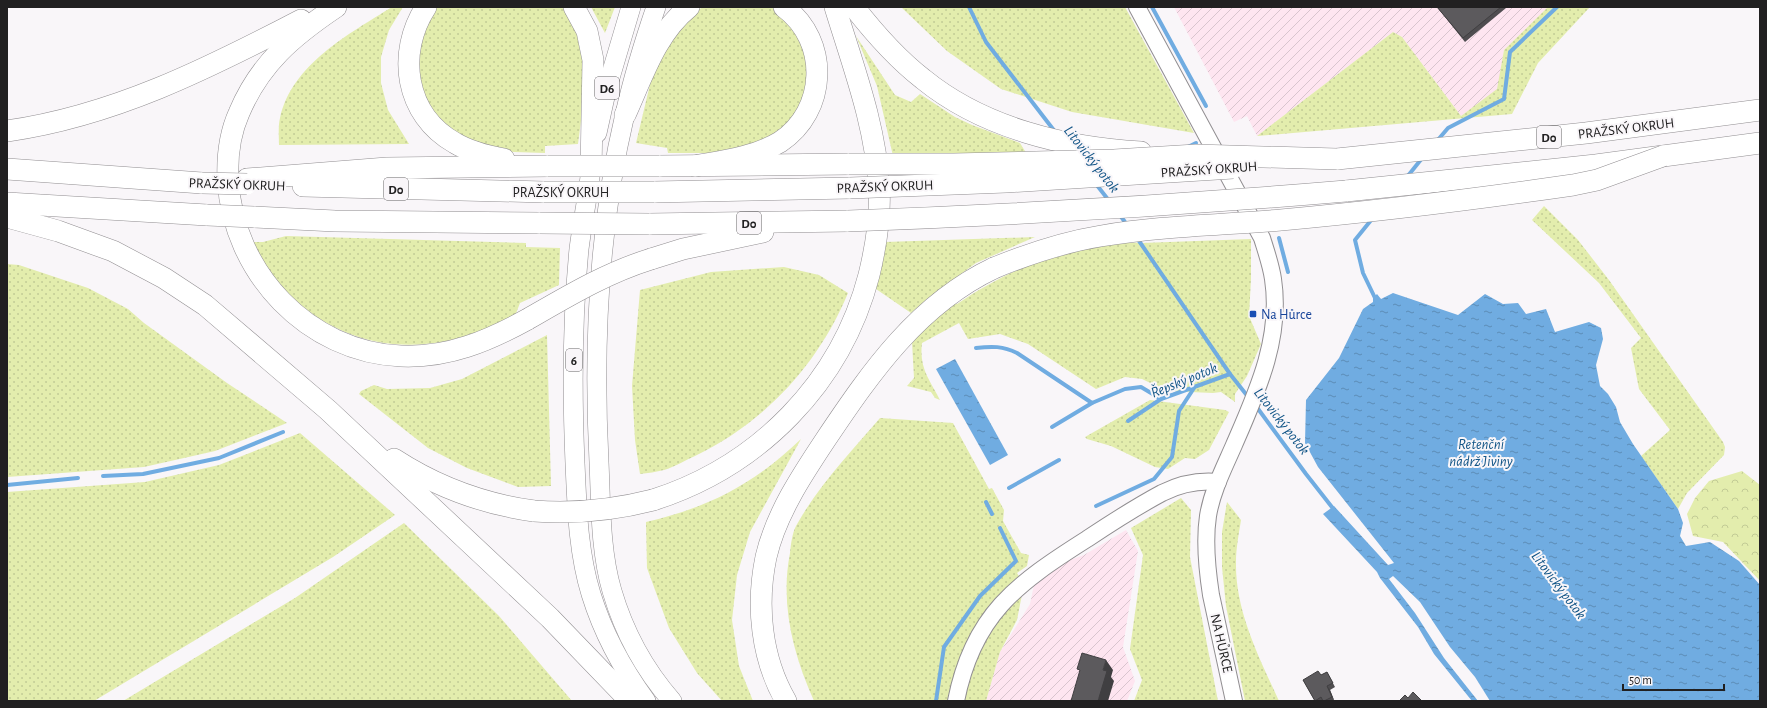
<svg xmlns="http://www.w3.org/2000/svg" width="1767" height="708" viewBox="0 0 1767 708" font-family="'Alegreya Sans',sans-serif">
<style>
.industrial{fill:url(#industrial-furrows)}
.grass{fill:url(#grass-dots)}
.forest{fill:url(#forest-crowns)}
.water{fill:url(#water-ripples)}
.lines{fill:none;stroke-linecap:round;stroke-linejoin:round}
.stream{stroke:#70ace1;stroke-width:4}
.secondary-casing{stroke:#918e91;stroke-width:18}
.trunk-casing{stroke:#918e91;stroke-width:20}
.motorway-casing{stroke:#918e91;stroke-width:22}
.secondary{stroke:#fff;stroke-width:16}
.trunk{stroke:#fff;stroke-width:19}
.motorway{stroke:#fff;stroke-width:21}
.motorway-bridge-casing{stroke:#918e91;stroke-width:22;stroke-linecap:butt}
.motorway-bridge{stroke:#fff;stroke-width:21}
.wall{fill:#4f4d50}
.shaded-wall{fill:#403f41}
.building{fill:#5c5a5d;stroke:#403f41}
.transit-dot{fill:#1a4fb4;stroke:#f9f6f9;stroke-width:1.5}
.labels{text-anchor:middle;stroke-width:4;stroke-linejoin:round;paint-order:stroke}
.shield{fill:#f9f6f9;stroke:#626062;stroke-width:1}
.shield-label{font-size:13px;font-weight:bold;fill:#212021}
.street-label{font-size:14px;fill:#212021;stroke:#f9f6f9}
.transit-label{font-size:14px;fill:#164399;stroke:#f9f6f9;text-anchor:start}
.water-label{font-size:15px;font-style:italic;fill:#115486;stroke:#f9f6f9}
</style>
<defs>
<pattern id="industrial-furrows" width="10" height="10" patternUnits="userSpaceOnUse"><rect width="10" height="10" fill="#fee5f0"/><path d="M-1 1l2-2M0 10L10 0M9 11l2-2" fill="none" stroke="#d9c4ce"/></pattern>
<pattern id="grass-dots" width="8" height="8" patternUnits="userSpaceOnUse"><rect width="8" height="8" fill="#e3edad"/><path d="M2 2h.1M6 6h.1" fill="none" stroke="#c2cb95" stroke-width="1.8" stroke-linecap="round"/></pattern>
<pattern id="forest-crowns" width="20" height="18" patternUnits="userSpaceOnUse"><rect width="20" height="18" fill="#e3edad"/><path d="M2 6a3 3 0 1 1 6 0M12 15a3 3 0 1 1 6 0" fill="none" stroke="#c2cb95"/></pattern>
<pattern id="water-ripples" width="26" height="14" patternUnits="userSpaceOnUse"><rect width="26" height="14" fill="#70ace1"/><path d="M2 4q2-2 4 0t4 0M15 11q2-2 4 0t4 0" fill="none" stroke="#5c8cb6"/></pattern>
</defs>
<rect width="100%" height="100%" fill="#f9f6f9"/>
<g class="industrial">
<polygon points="1174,7 1548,7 1504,50 1498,89 1461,116 1402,37 1393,32 1257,136 1247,116 1234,122"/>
<polygon points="1126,530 1138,551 1123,647 1135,681 1127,701 986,701 1000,652 1030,604 1035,580 1064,562 1084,555"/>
</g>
<g class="grass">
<path d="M392,7H403L389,30L381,57V83L388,110L409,144L279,145C279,137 278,126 280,118C292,64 349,34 392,7Z"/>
<polygon points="435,7 565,7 570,13 588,67 578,144 545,146 545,153 514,152 491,149 446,128 422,97 417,47"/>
<polygon points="591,7 615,7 605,33"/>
<polygon points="703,7 773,7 777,9 809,52 805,103 772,140 715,153 668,153 667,148 636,143 652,76 664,47 693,13"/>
<polygon points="901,7 1125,7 1194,133 1072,112 1001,89 947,51"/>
<polygon points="1548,7 1590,7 1538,63 1512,114 1257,136 1393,32 1402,37 1461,116 1497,89 1504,50"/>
<polygon points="856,36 895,95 911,102 920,94 955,117 972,125 1020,143 1028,156 893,156 877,86"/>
<polygon points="1544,206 1578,240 1609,280 1723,442 1725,447 1724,455 1687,493 1678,509 1641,456 1670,430 1639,389 1631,348 1641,338 1599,283 1532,220"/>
<path d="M286,236L526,243V247L560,248L559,285L520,303L515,316C504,321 494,327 482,331C411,357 341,347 287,292C272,278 263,260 253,242H263Z"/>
<polygon points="1035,237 976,263 928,298 911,313 876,289 885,242"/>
<path d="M1251,239V279L1249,316L1261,344L1247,376L1235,394V402L1221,392L1213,393L1167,391L1142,379L1125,377L1096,389L1028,344L1000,334L968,339L959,323L922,343C919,368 929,379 940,400L935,398L931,392L907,386L914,378L912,342L936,318L955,303L957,304C1008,269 1078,239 1142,243Z"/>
<polygon points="7,264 19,265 88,288 128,309 144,323 227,383 287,423 215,451 144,467 7,477"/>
<path d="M784,267L819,275L848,293C818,365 765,422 695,456C685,460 675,467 664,470C656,472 648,473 640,474L635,440L632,386L640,290L711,272Z"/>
<polygon points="547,335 551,486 518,487 467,468 428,448 359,394 361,391 374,385 387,389 430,388 462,379"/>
<polygon points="1150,400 1225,410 1229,412 1209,450 1195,459 1185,458 1168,469 1155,467 1111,446 1087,439 1085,437"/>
<path d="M880,418L953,423L989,489L992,488L1004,510L1003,521L1021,553L1029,555L1027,566L1017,573L1024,584L1017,620L1000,652L986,701H814C793,654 780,604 790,553C791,544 792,534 796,526C818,486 851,452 880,418Z"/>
<polygon points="300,433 395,515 333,557 94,701 7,701 7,492 145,482 219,465"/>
<path d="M801,439L750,532L737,575L732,620L739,666L753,701H722L697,673L669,628L647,568L646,522C710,507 754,484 801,439Z"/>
<polygon points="1181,498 1191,510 1190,557 1218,701 1134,701 1142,680 1130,649 1143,555 1131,528"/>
<path d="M1227,502L1241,520C1239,533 1236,548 1236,562C1235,611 1259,657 1279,701H1245L1226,606L1222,567V532Z"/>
<polygon points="404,523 499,616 572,701 123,701 295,598"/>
</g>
<polygon class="forest" points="1742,471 1760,485 1760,581 1723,542 1693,536 1687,514 1695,498 1709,481"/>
<g class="water">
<polygon points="1393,293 1458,315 1485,294 1503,304 1518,303 1526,314 1546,309 1555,332 1589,322 1601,328 1603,339 1596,365 1600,386 1608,394 1616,407 1620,422 1633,444 1678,509 1683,523 1680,536 1686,546 1710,542 1739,561 1760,585 1760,701 1490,701 1475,677 1450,647 1420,602 1393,576 1389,579 1415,613 1444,658 1478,701 1472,701 1434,654 1418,627 1380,578 1377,572 1323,514 1334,506 1388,565 1394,563 1318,467 1305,443 1306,400 1339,358 1363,309 1373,302 1373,298 1377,294 1381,299"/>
<polygon points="955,359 1008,455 990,465 936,369"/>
</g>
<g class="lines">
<g class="stream">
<polyline points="969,7 986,42 1056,133"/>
<polyline points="1152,7 1206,106"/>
<polyline points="1437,141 1448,128 1504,99 1510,52 1557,7"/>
<polyline points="1188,147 1196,143"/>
<polyline points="1407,177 1423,157"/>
<polyline points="1096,184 1110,202"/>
<polyline points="1119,214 1128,226"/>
<polyline points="1372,219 1355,240 1363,273 1376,300"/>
<polyline points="1137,238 1230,374 1249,398"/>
<polyline points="1279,238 1288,272"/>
<path d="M976,348C992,346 1003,346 1017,353L1092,403L1125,389L1141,387L1161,399"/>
<polyline points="1256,406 1306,474 1335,511"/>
<polyline points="1128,421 1161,399 1230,374"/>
<polyline points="1052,427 1092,403"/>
<polyline points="103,476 143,474 219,458 283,432"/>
<polyline points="7,485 78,478"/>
<polyline points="1009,488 1059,460"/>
<polyline points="986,502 992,514"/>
<polyline points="1096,506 1154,479 1172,457 1179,411 1194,388"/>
<polyline points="936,701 944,647 980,596 1016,561 1000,528"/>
</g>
<defs>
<g id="secondary">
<path d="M1137,7L1262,238C1266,251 1271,265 1273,279C1282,338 1257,392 1234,445C1224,468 1212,491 1208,516C1204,542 1207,569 1211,595L1234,701"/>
<path d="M956,701C973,615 1016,584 1087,539C1111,523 1136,507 1162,493C1180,484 1197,480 1218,482"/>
</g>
<g id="trunk">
<path d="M656,7C644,42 633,78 625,114C598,228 593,346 599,462C601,505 600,550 612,591C624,632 644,669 672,701"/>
<polyline points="597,133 607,88 631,7"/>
<path d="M590,177C587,201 582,225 579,249C572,320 572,392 575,463C577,507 578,552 591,594C603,633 622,668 646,701"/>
</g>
<g id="motorway">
<path d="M336,7C293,36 260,63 239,113C230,133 227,158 228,180C233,273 308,352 401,356C448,358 488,341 528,319"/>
<path d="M426,7C396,53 405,115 455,143C470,152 487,156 504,159"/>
<polyline points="574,7 587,31 593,60 591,171"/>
<path d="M854,7C875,34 896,58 923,79C983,128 1066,148 1141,152"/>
<path d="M625,115C642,78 656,33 689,7"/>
<path d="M7,131C113,116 207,69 301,20"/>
<polyline points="1337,159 1586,133 1760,110"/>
<polyline points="659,166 849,164"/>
<path d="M695,166C723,161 755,157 780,142C827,111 830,41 784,7"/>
<polyline points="7,169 202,183"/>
<polyline points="247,179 387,168 548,166"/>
<polyline points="303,186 544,192"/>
<polyline points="1346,191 1596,165 1760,143"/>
<polyline points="654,192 850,188"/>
<polyline points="7,203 207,215"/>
<polyline points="7,217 58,231 113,251 164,278 205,305 328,410 550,618 630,701"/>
<polyline points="254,217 335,221 540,223"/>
<polyline points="649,224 848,221"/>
<polyline points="651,259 683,249 763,232"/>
<path d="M394,459C437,487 483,504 534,511"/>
<path d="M653,500C759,466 841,383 869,275C876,246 881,218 879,188C876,126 853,66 835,7"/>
<path d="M786,701C761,658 756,605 766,557C776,514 802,475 826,439C871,372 918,304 994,268"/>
</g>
</defs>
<use href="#secondary" class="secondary-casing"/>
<use href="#trunk" class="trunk-casing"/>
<use href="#motorway" class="motorway-casing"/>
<use href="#secondary" class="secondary"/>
<use href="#trunk" class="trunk"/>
<use href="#motorway" class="motorway"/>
<defs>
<g id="motorway-bridge">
<polyline points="849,164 954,164 1114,160 1196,155 1337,159"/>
<polyline points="548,166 659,166"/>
<polyline points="202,183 247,184"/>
<polyline points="850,188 1006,182 1233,168"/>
<polyline points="544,192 654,192"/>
<polyline points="207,215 254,217"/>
<path d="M848,221C1015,215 1180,205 1346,191"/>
<polyline points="540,223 649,224"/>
<path d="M994,268C1028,254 1064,242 1101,236C1160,226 1221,225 1281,220C1379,211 1476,199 1573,185L1597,180L1663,156"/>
<path d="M528,319C568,296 606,273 651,259"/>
<path d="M534,511C574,514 614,510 653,500"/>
</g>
</defs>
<use href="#motorway-bridge" class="motorway-bridge-casing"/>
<use href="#motorway-bridge" class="motorway-bridge"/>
</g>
<g class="wall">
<polygon points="1437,7 1505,7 1506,8 1465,42"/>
<polygon points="1327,672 1335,687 1330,690 1334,700 1315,701 1303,680 1321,675"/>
</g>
<g class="shaded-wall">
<polygon points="1106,660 1113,670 1111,677 1114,681 1108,701 1098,701 1103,670"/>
<polygon points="1327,686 1330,690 1334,700 1332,697"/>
</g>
<g class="building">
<polygon points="1437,7 1501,7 1463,38"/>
<polygon points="1082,653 1106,660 1103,670 1107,671 1098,701 1071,701 1080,670 1077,669"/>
<polygon points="1318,671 1321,675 1327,672 1333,683 1327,686 1332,697 1324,701 1323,701 1321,697 1315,701 1303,680"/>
<polygon points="1413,692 1422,701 1399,701 1405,695 1408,698"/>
</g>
<rect class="transit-dot" x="1249" y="310" width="8" height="8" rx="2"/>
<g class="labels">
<g class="shield">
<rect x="595" y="77" width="24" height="22" rx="3"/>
<rect x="1537" y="126" width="24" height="22" rx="3"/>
<rect x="384" y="178" width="24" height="22" rx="3"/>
<rect x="737" y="212" width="24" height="22" rx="3"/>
<rect x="566" y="349" width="16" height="22" rx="3"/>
</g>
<g class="shield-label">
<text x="607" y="93">D6</text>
<text x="1549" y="142">D0</text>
<text x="396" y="194">D0</text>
<text x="749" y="228">D0</text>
<text x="574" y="365">6</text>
</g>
<g class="street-label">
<text transform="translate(1626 128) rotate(-7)" y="5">PRAŽSKÝ OKRUH</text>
<text transform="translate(1209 169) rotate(-4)" y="5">PRAŽSKÝ OKRUH</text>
<text transform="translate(237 184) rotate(2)" y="5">PRAŽSKÝ OKRUH</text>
<text transform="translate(885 186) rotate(-2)" y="5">PRAŽSKÝ OKRUH</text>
<text x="561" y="197">PRAŽSKÝ OKRUH</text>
<text transform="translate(1222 643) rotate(77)" y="5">NA HŮRCE</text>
</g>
<g class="transit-label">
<text x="1261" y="319">Na Hůrce</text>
</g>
<g class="water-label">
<text transform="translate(1092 159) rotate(52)" y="5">Litovický potok</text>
<text transform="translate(1184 380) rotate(-22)" y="5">Řepský potok</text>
<text transform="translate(1282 421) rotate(52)" y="5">Litovický potok</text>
<text x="1481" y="449">Retenční<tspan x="1481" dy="17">nádrž Jiviny</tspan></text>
<text transform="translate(1559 585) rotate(53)" y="5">Litovický potok</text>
</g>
</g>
<rect width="1767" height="708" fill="none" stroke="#212021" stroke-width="16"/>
<path d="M1623 684v6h101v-6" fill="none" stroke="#212021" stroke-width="2"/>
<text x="1629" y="684" font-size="12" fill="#212021" stroke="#f9f6f9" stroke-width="3" paint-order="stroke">50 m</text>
</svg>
